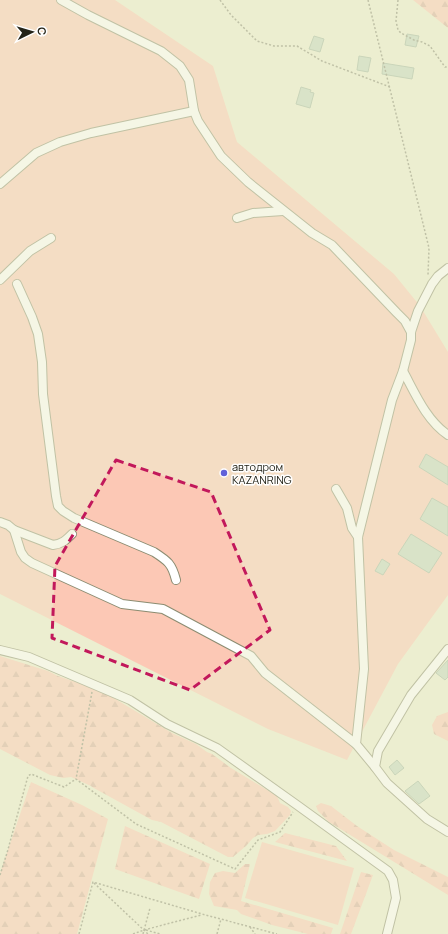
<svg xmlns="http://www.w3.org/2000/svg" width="448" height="934" viewBox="0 0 448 934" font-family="Manrope,sans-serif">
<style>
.forest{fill:url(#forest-firs)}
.garden{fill:#fcc8b5}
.building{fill:#c0d6bf;stroke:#a0b59f}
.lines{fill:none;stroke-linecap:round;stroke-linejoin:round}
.minor-casing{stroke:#8b8c71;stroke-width:10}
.path{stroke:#898a75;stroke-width:1.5;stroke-dasharray:2 2;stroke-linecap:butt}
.minor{stroke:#fff;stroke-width:8}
.marked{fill:none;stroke:#c2185b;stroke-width:3;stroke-dasharray:8 5;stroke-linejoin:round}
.poi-dot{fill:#6161d9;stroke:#fff;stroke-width:1.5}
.labels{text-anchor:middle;stroke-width:3;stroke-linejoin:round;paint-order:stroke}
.poi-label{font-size:11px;fill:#232318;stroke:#fff;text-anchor:start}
</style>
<defs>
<pattern id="forest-firs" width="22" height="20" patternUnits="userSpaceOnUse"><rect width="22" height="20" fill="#fcc8b5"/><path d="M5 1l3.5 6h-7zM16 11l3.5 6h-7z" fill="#d8ac9b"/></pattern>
</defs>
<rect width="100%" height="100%" fill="#eceed0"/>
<g class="forest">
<polygon points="413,0 448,0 448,28"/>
<polygon points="0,656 48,671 58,676 102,691 172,733 185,739 196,744 207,752 212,754 231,768 277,796 280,803 288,807 291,811 290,815 275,831 267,834 258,835 253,838 246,846 233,857 228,857 161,822 152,820 92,787 91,786 71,777 63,778 50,775 0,749"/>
<polygon points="448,712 448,741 434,734 432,725 437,716"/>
<polygon points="31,782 82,805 108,819 77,934 0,934 0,873"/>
<polygon points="321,803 331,806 357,826 394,850 448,877 448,895 329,822 318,811 316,806"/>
<polygon points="125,826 210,864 199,899 115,869"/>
<polygon points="285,833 336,846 347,861 275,842"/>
<polygon points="245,864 250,864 241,901 333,928 331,934 308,934 272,925 241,914 237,910 214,906 209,894 210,882 215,873 223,871 235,873"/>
<polygon points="361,872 373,875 351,934 340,934"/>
</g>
<g class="garden">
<polygon points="0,0 115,0 213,66 237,142 394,274 420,306 448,352 448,595 398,664 347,760 268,729 0,594"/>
<polygon points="262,842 354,868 338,925 245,898"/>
</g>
<g class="building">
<polygon points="407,34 419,36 416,47 405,45"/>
<polygon points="314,36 324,39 320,52 309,49"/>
<polygon points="359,56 371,58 368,72 357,70"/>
<polygon points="383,63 414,68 412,79 382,74"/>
<polygon points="301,87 311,90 310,92 314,93 310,108 296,104"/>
<polygon points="426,454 448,467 448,485 419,467"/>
<polygon points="432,498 448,507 448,536 420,519"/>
<polygon points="411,534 442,553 429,573 398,554"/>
<polygon points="382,559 390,564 383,575 375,571"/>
<polygon points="448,660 448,677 445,680 436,673"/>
<polygon points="397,760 404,768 395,775 389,767"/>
<polygon points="418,781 430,796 419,804 405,791"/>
</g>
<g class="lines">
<defs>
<g id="minor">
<polyline points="61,0 88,15 161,51 180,66 189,80 194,111 198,121 221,156 248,182 312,233 332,245 397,313 405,321 411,332"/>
<polyline points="0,184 36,153 60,142 91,133 194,111"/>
<polyline points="237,218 253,213 283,211"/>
<polyline points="0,280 30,251 51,238"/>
<path d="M17,284L32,317L38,334L42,362L43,394L56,496L58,506L63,511L74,518L154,552C168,561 172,564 176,580"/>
<path d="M403,371C415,393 426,420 448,435"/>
<polyline points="336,489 347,508 352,528 358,537"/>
<path d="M0,522L8,525L14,530L53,545C62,544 66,540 72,534"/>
<polyline points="14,530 21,552 25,558 32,563 122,604 163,609 251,656 265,673 356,744"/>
<polyline points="448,649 411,695 378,751 375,767 387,783 427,819 448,832"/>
<polyline points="0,650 29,657 130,700 167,724 217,748 297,805 388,871 393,880 396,898 387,934"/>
<polyline points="375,767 356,744 364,669 358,537 392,400 403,371 411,340 411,332 418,311 432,284 438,276 448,268"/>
</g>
</defs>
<use href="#minor" class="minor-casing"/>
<g class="path">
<polyline points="220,0 231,15 257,41 274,46 297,46 322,61 390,87"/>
<polyline points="368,0 417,199 429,248 428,275"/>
<polyline points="398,0 396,21 398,30 401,33 414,40 422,42 430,46 445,67 448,67"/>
<polyline points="92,692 76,779 136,824 235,869 258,840 280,832 293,812"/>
<polyline points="0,875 7,853 28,776 31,774 64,787 76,779"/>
<polyline points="94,883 148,934"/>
<polyline points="250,927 255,934"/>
<polyline points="146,930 160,934"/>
<polyline points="79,934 93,882 202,914 277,934"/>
<polyline points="133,934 144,930 201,915"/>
<polyline points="143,934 150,908"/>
<polyline points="217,934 221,919"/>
</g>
<use href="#minor" class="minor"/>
</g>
<path d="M0 0H448V934H0ZM116,460L211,492L270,630L190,690L52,638L55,566Z" fill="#eceed0" fill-opacity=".55" fill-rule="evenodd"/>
<path class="marked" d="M116,460L211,492L270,630L190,690L52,638L55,566Z"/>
<circle class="poi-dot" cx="224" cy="473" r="4"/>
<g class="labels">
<g class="poi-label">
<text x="232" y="471">автодром<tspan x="232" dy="13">KAZANRING</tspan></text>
</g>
</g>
<g transform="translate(32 32) rotate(85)" stroke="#ffffff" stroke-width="3" paint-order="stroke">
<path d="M0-3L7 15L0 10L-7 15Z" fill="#232318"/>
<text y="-6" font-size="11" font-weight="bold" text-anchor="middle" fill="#232318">С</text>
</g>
</svg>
